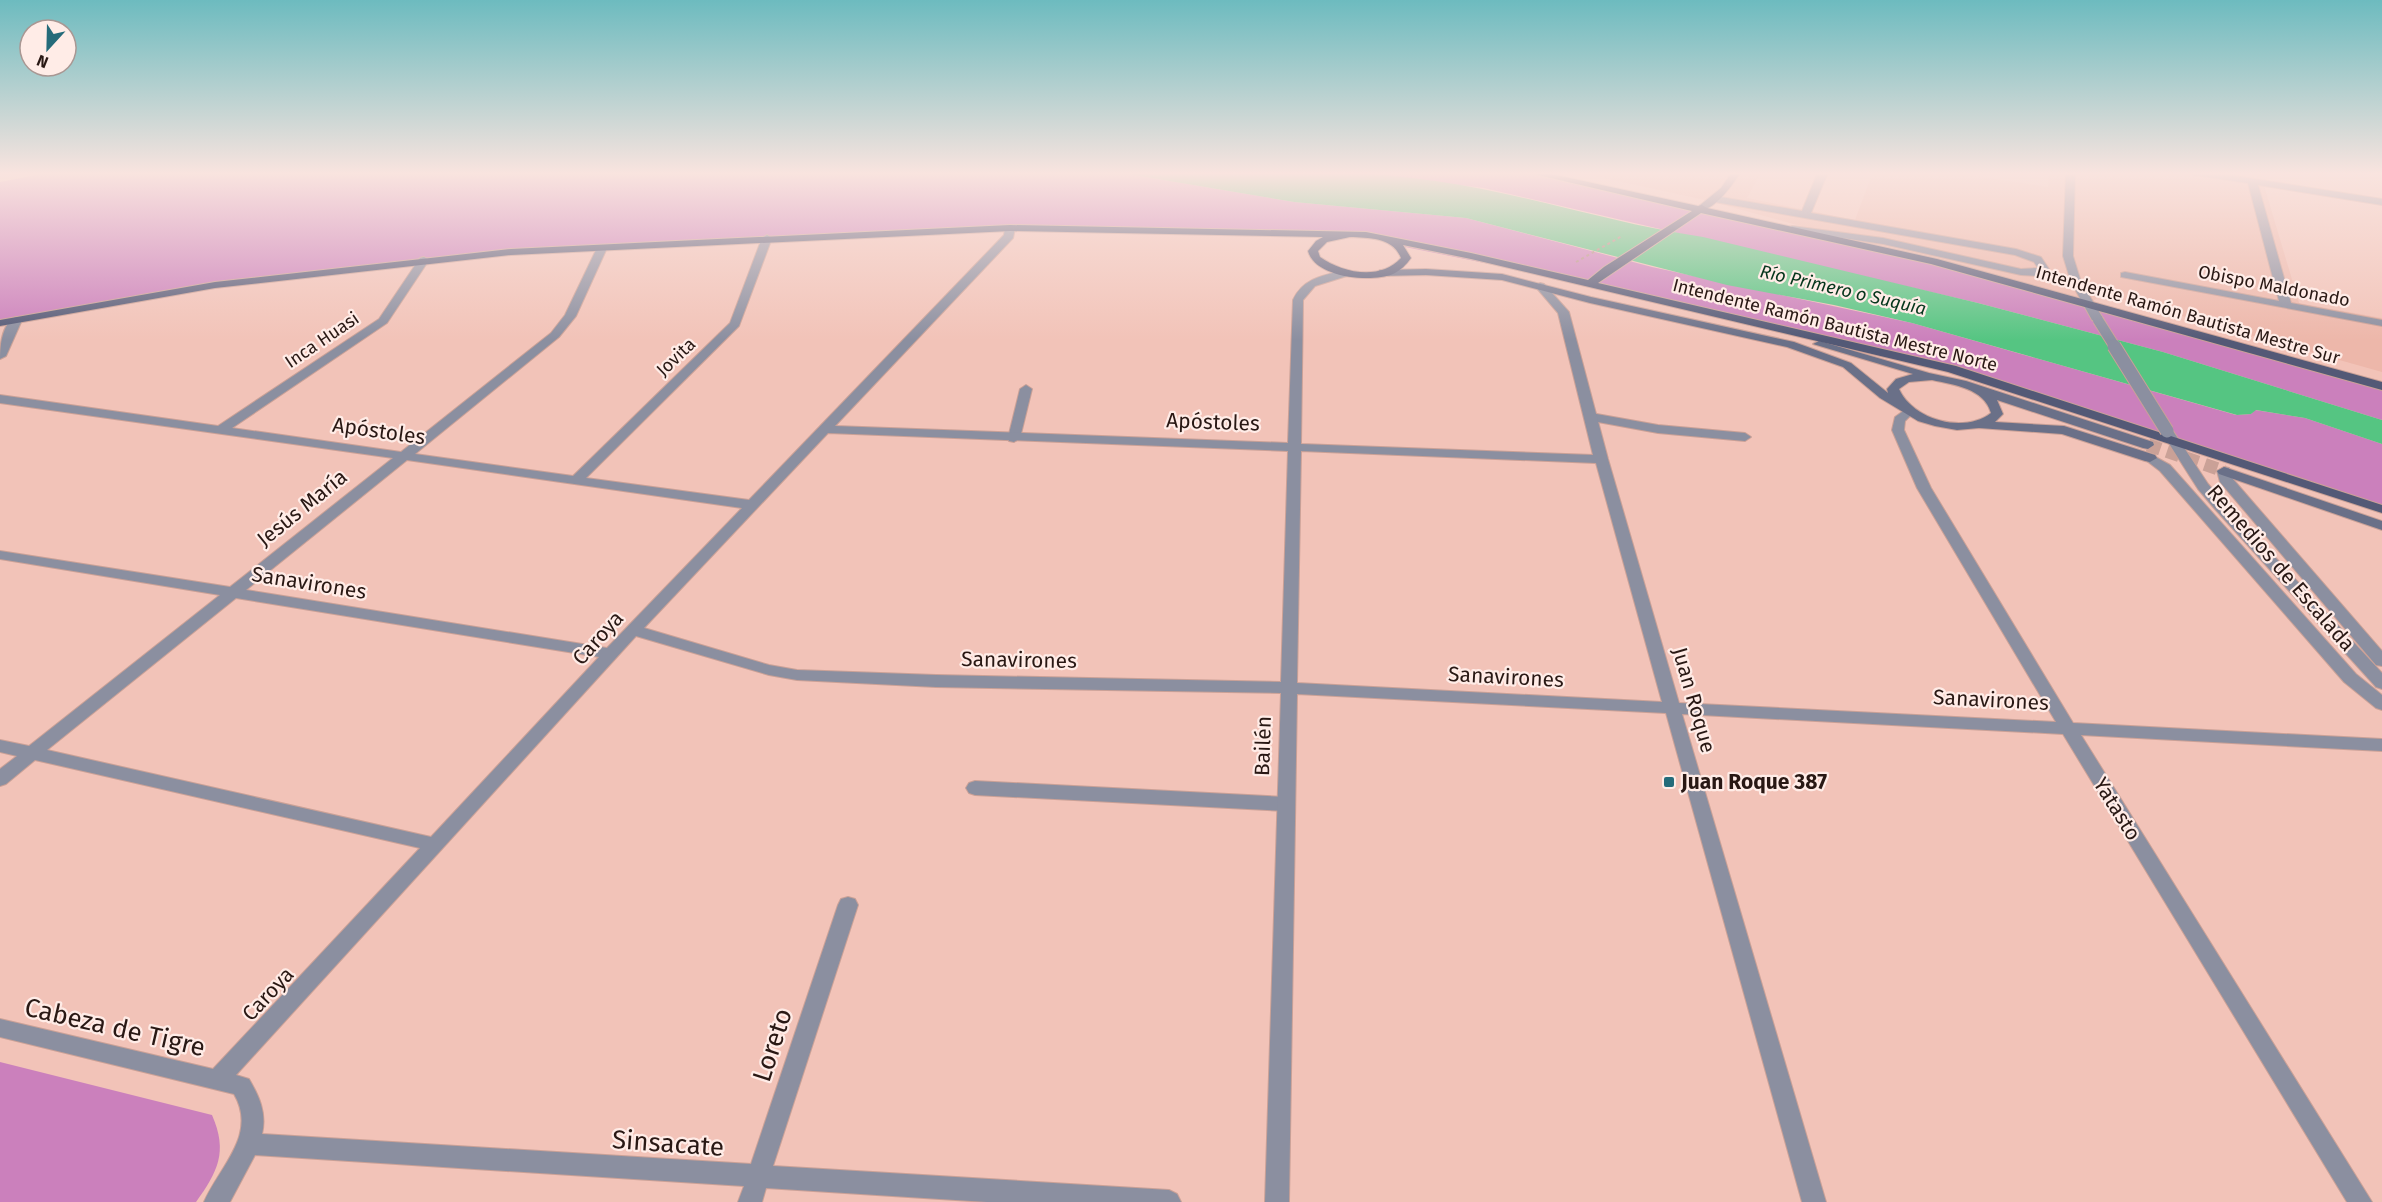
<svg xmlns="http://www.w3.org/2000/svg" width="2382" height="1202" viewBox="0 0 2382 1202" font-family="'Fira Sans',sans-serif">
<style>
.built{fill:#edb7aa}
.green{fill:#cb80bc}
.water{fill:#55c582}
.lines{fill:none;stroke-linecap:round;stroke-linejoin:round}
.secondary-tunnel{stroke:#caa197;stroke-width:13;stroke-dasharray:13 7;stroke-linecap:butt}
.lane-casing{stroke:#caa197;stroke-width:2}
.street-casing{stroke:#caa197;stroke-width:2}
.secondary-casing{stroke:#caa197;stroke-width:2}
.primary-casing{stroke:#caa197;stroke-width:2}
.path{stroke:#b48e85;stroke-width:2;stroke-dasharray:3 3;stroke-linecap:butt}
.lane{fill:#8b8fa0;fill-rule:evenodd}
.street{fill:#8b8fa0;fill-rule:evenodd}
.secondary{fill:#6a7088;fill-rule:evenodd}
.primary{fill:#535976;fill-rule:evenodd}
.street-bridge-far1-casing{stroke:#caa197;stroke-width:12;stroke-linecap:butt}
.street-bridge-casing{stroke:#caa197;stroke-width:15;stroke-linecap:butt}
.street-bridge-far1{stroke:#8b8fa0;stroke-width:10}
.street-bridge{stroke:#8b8fa0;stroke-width:13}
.poi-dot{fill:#256b7a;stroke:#ffece7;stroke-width:2}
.labels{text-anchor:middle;stroke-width:4.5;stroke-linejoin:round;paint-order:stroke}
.far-street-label{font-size:18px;fill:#291814;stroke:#ffece7}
.far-water-label{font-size:18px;font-style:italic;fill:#06361c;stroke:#ffece7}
.street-label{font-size:21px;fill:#291814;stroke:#ffece7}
.poi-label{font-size:21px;font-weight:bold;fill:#291814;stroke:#ffece7;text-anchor:start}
.near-street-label{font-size:26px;fill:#291814;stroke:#ffece7}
</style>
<rect width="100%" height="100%" fill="#f2c3b8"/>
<polygon class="built" points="1576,172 1761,172 1747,198 1855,220 1873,172 1951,172 2048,187 2049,172 2260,172 2299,303 2382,318 2382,372 2104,294 2088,304 1705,200"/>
<g class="green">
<polygon points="52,172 1116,172 1294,202 1466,218 1652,267 1912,323 2236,415 2251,414 2255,410 2305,418 2382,444 2382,509 1952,369 1590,284 1390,244 1387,240 1350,234 1010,228 511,252 215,285 0,323 0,182"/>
<polygon points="1350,172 1530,172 1933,261 2382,386 2382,420 2163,352 1978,303 1484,188"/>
<path d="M0,1062L212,1115C228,1152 218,1171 196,1202H0Z"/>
</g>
<path class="water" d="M1116,172C1222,172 1330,166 1435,181C1527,194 1613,224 1703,237L1978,303L2163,352L2382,420V444L2305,418L2256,410L2251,414L2237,415L1912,323L1834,305L1727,285L1466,218L1294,202Z"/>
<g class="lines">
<polyline class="secondary-tunnel" points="2148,445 2224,471"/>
<defs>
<g id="lane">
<polygon points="1026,385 1032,389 1020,438 1014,442 1009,441 1008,438 1020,389"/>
<polygon points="1591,413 1658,425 1745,433 1751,437 1745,441 1658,433 1587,420 1587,414"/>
<polygon points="975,781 1285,797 1291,799 1294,804 1291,809 1285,811 975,795 969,793 966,788 969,783"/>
</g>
<g id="street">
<polygon points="1818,172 1828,172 1811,213 2016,249 2041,257 2049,269 2036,276 2021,275 1883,244 1795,231 1790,228 1792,226 1883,238 2021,269 2038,268 2034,262 2015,255 1715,202 1710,199 1715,196 1802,211"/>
<polygon points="2066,172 2075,172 2073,256 2081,282 2104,320 2098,323 2092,320 2071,282 2063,256"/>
<polygon points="2190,172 2210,172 2382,199 2382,205 2258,185 2291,303 2382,320 2382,326 2121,277 2121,273 2125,272 2279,301 2248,183 2194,175"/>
<path d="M1010,225L1015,228L1013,238L835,426L1288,443L1293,300C1303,278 1324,275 1346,270L1350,271V275L1315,286L1303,300L1301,444L1593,455L1558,313L1535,286L1540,283L1544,284L1569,312L1608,459L1679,703L2056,722L1917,488L1892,430L1895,417L1909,407L1915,411L1905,421L1904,430L1931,488L2073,723L2382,739V751L2081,735L2372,1202H2347L2063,734L1682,714L1826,1202H1802L1666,713L1297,694L1289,1202H1265L1281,693L936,687L797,680L769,675L636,636L236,1075L249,1079C259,1096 267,1113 262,1134L751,1164L838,905L841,899L848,897L855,899L858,905L773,1166L1169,1190L1177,1194L1181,1202H987L766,1188L762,1202H738L744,1186L255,1155L230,1202H204C219,1167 258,1135 234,1094L0,1037V1019L213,1069L420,848L35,760L6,784L0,786V769L17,756L0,752V740L29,746L220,595L0,559V551L230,587L393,458L0,403V395L218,426L379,319L420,258L424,257L429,260L387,323L232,428L401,452L551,333L565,315L597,248L602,245L607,248L576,316L559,337L415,454L573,476L730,323L762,238L767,235L772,238L739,326L586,478L749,500L1004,235L1005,228ZM828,433L1288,451L1281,682L936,675L797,670L769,665L644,628ZM1301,451L1596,463L1662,702L1297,683ZM407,460L742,508L607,648L246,590ZM236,598L599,657L431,837L47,750Z"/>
<path d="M16,317L22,320L6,356L0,359C0,346 2,323 16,317Z"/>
<polygon points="2167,427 2171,428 2208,484 2224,502 2382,673 2382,689 2376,687 2214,508 2198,489 2161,431"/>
<polygon points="2150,454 2170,465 2356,674 2382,695 2382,710 2376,708 2344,682 2160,471 2143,458"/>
<polygon points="2224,467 2229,468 2232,478 2382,651 2382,666 2376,665 2220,482 2217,471"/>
</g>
<g id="secondary">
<path d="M1732,172H1741C1733,184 1714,212 1699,210V206L1721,188Z"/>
<path d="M1426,269L1502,274L1591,297L1794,342L1851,363L1888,393L1887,389L1896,379L1913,374L1813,344L1819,341L1823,342L1929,373L1966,381L2153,442L2154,445L2148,449L2143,448L1997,400L2003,414L1995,422L2064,426L2155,455L2157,458L2150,462L2145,461L2062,434L1979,428L1957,430L1935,426L1918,421L1880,398L1843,367L1787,347L1590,303L1502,280L1426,275L1380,276L1375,273L1380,270ZM1932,380C1954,385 1984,388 1991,413C1964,434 1913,420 1899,389L1909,382Z"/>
<polygon points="2224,467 2382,521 2382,530 2219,474 2217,471"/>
</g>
<path id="primary" d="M1525,172H1542L1698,206L1702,205L1707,208L1937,259L2382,382V390L1931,264L1701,213L1598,283L1956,366L2382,505V513L1948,372L1471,259L1403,245L1411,258C1406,265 1401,270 1393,274C1371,283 1315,278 1308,251L1316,241L1323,237L1010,231L511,255L215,288L0,326V320L215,282L511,249L1010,225L1366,232L1471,253L1588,280L1604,267L1692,211ZM1350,237C1369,238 1393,237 1401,258C1380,281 1343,273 1320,257L1318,251L1327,242Z"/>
</defs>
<use href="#lane" class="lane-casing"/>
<use href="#street" class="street-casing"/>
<use href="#secondary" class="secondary-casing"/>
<use href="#primary" class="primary-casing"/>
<g class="path">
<polyline points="1504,172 1512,174"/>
<polyline points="1576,262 1622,236"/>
</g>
<use href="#lane" class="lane"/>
<use href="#street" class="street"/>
<use href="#secondary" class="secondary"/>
<use href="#primary" class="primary"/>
<defs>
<polyline id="street-bridge-far1" points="2098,320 2115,347"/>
<polyline id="street-bridge" points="2114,346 2167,431"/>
</defs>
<use href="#street-bridge-far1" class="street-bridge-far1-casing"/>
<use href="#street-bridge" class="street-bridge-casing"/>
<use href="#street-bridge-far1" class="street-bridge-far1"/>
<use href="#street-bridge" class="street-bridge"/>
</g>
<linearGradient id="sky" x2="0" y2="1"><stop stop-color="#6dbbbf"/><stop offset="0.51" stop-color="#f9e4df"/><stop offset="1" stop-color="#f9e4df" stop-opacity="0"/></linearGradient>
<rect width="2382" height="340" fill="url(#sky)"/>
<rect class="poi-dot" x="1663" y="776" width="12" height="12" rx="3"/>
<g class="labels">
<g class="far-street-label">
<text transform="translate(2274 286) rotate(11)" y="6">Obispo Maldonado</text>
<text transform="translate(2188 315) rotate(16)" y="6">Intendente Ramón Bautista Mestre Sur</text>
<text transform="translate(1835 325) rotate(14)" y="6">Intendente Ramón Bautista Mestre Norte</text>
<text transform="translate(322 340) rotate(-34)" y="6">Inca Huasi</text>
<text transform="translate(676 357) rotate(-44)" y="6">Jovita</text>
</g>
<g class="far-water-label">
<text transform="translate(1843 290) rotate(13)" y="6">Río Primero o Suquía</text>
</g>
<g class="street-label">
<text transform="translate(1213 422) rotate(2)" y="7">Apóstoles</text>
<text transform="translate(379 431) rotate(8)" y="7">Apóstoles</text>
<text transform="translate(302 508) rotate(-39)" y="7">Jesús María</text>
<text transform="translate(2281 568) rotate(49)" y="7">Remedios de Escalada</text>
<text transform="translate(309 583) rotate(9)" y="7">Sanavirones</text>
<text transform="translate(598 638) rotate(-48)" y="7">Caroya</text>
<text transform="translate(1019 660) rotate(1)" y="7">Sanavirones</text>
<text transform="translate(1506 677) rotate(3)" y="7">Sanavirones</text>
<text transform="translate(1694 700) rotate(74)" y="7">Juan Roque</text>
<text transform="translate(1991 700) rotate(3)" y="7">Sanavirones</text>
<text transform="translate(1263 746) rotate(-88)" y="7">Bailén</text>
<text transform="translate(2117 809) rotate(58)" y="7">Yatasto</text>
<text transform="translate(268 994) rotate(-47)" y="7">Caroya</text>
</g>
<g class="poi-label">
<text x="1681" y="789">Juan Roque 387</text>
</g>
<g class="near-street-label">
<text transform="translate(115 1027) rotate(13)" y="9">Cabeza de Tigre</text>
<text transform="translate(772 1045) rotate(-72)" y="9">Loreto</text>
<text transform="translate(668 1143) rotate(4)" y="9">Sinsacate</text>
</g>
</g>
<g transform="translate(48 48) rotate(202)"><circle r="28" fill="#ffece7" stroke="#a99793" stroke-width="1.5"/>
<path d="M0-4.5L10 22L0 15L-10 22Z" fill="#256b7a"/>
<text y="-9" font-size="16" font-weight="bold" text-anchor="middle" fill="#291814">N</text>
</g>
</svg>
